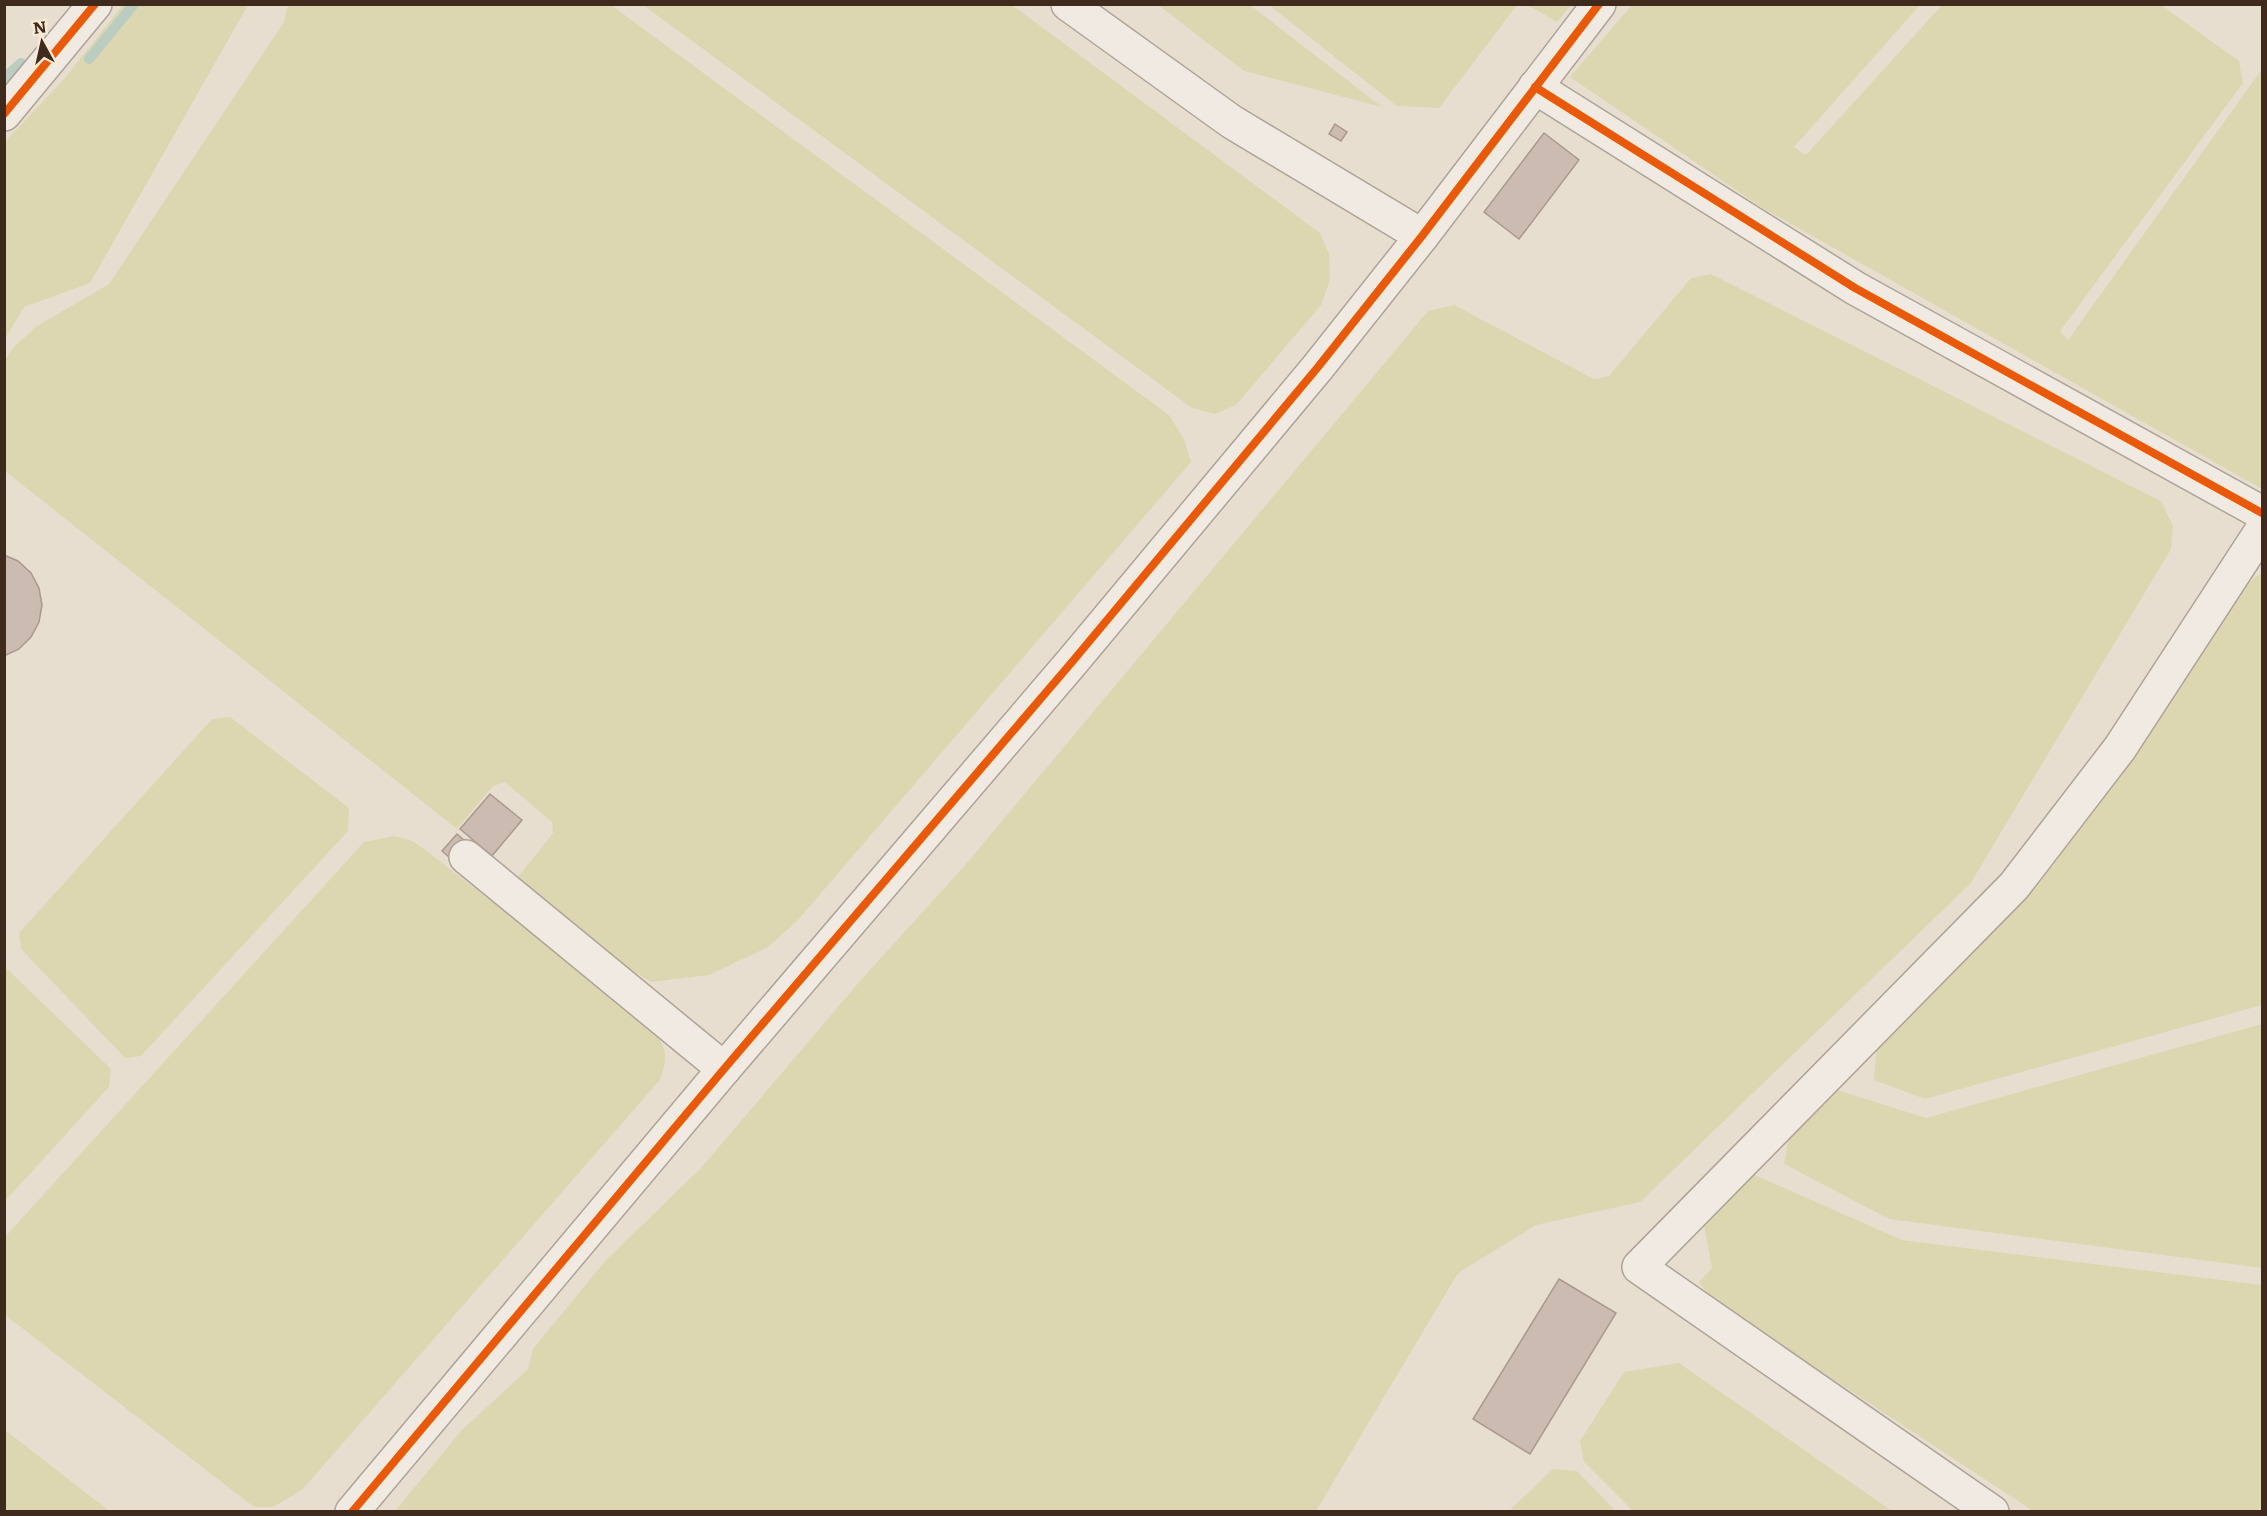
<svg xmlns="http://www.w3.org/2000/svg" width="2267" height="1516" viewBox="0 0 2267 1516" font-family="Literata,serif">
<style>
.green{fill:#dcd7b1}
.lines{fill:none;stroke-linecap:round;stroke-linejoin:round}
.stream{stroke:#bacdc0;stroke-width:10}
.building{fill:#ccbbb0;stroke:#a9998e;stroke-width:1.5}
.minor-casing{stroke:#aea398;stroke-width:36}
.minor{stroke:#f0eae2;stroke-width:33}
.cycleway-casing{stroke:#f9ead6;stroke-width:11}
.cycleway{stroke:#e8590c;stroke-width:8}
</style>
<rect width="100%" height="100%" fill="#e8ded0"/>
<g class="green">
<polygon points="123,5 248,5 90,283 24,307 5,339 5,142 65,78"/>
<polygon points="288,5 611,5 1169,415 1184,439 1191,462 798,920 768,947 709,975 651,982 625,966 518,877 553,833 552,822 505,782 493,786 457,829 5,471 5,360 14,347 37,326 109,284 284,22"/>
<polygon points="643,5 1012,5 1320,233 1329,254 1330,280 1321,305 1236,405 1215,414 1192,408"/>
<polygon points="1158,5 1250,5 1382,107 1244,71"/>
<polygon points="1269,5 1517,5 1439,108 1397,106"/>
<polygon points="1527,5 1571,5 1557,22"/>
<polygon points="1632,5 1920,5 1794,147 1806,155 1942,5 2161,5 2239,61 2243,83 2060,331 2068,340 2262,69 2262,489 1761,207 1570,77"/>
<polygon points="1711,274 2161,501 2173,526 2171,549 1970,884 1640,1202 1536,1225 1458,1273 1316,1511 395,1511 461,1431 528,1369 533,1349 605,1261 701,1168 860,981 967,863 1428,311 1454,305 1594,379 1609,376 1691,278"/>
<polygon points="2262,574 2262,1005 1925,1099 1874,1080 1877,1040 2053,865 2239,593 2255,577"/>
<polygon points="230,717 349,808 348,831 141,1056 125,1058 21,949 19,933 212,719"/>
<path d="M395,836L410,840L423,848L642,1019C663,1039 672,1053 659,1081L302,1490L273,1507H254L5,1315L4,1238L364,842Z"/>
<polygon points="5,967 111,1069 109,1087 5,1201"/>
<polygon points="2262,1024 2262,1268 1889,1219 1784,1164 1791,1125 1831,1088 1926,1118"/>
<polygon points="1748,1172 1902,1240 2262,1285 2262,1511 2033,1511 1711,1299 1699,1282 1712,1268 1703,1220"/>
<polygon points="1679,1363 1892,1511 1633,1511 1584,1462 1580,1441 1624,1372"/>
<polygon points="5,1430 108,1510 109,1511 5,1511"/>
<polygon points="1553,1469 1577,1471 1616,1511 1509,1511"/>
</g>
<g class="lines">
<g class="stream">
<polyline points="89,59 134,4"/>
<polyline points="4,78 21,63"/>
</g>
</g>
<g class="building">
<polygon points="1335,124 1347,132 1341,141 1329,134"/>
<polygon points="1544,133 1579,160 1519,239 1484,212"/>
<polygon points="4,555 18,561 31,573 39,588 42,605 39,622 31,637 19,649 4,656"/>
<polygon points="490,794 522,820 492,856 460,829"/>
<polygon points="457,834 465,841 450,858 442,851"/>
<polygon points="1559,1279 1616,1313 1530,1454 1473,1419"/>
</g>
<g class="lines">
<defs>
<g id="minor">
<polyline points="1068,4 1232,122 1422,236"/>
<polyline points="1535,87 1855,288 2262,513"/>
<polyline points="4,114 95,4"/>
<polyline points="466,857 724,1069"/>
<polyline points="352,1512 724,1069 1072,662 1318,367 1422,236 1599,4"/>
<polyline points="1992,1512 1639,1267 2014,886 2120,748 2262,530"/>
</g>
</defs>
<use href="#minor" class="minor-casing"/>
<use href="#minor" class="minor"/>
<defs>
<g id="cycleway">
<polyline points="1535,87 1855,288 2262,513"/>
<polyline points="4,114 95,4"/>
<polyline points="352,1512 724,1069 1072,662 1318,367 1422,236 1599,4"/>
</g>
</defs>
<use href="#cycleway" class="cycleway-casing"/>
<use href="#cycleway" class="cycleway"/>
</g>
<rect width="2267" height="1516" fill="none" stroke="#3f2a1e" stroke-width="12"/>
<g transform="translate(42 42) rotate(352)" stroke="#f9ead6" stroke-width="4.5" paint-order="stroke">
<path d="M0-4.5L10 22L0 15L-10 22Z" fill="#3f2a1e"/>
<text y="-9" font-size="16" font-weight="bold" text-anchor="middle" fill="#3f2a1e">N</text>
</g>
</svg>
